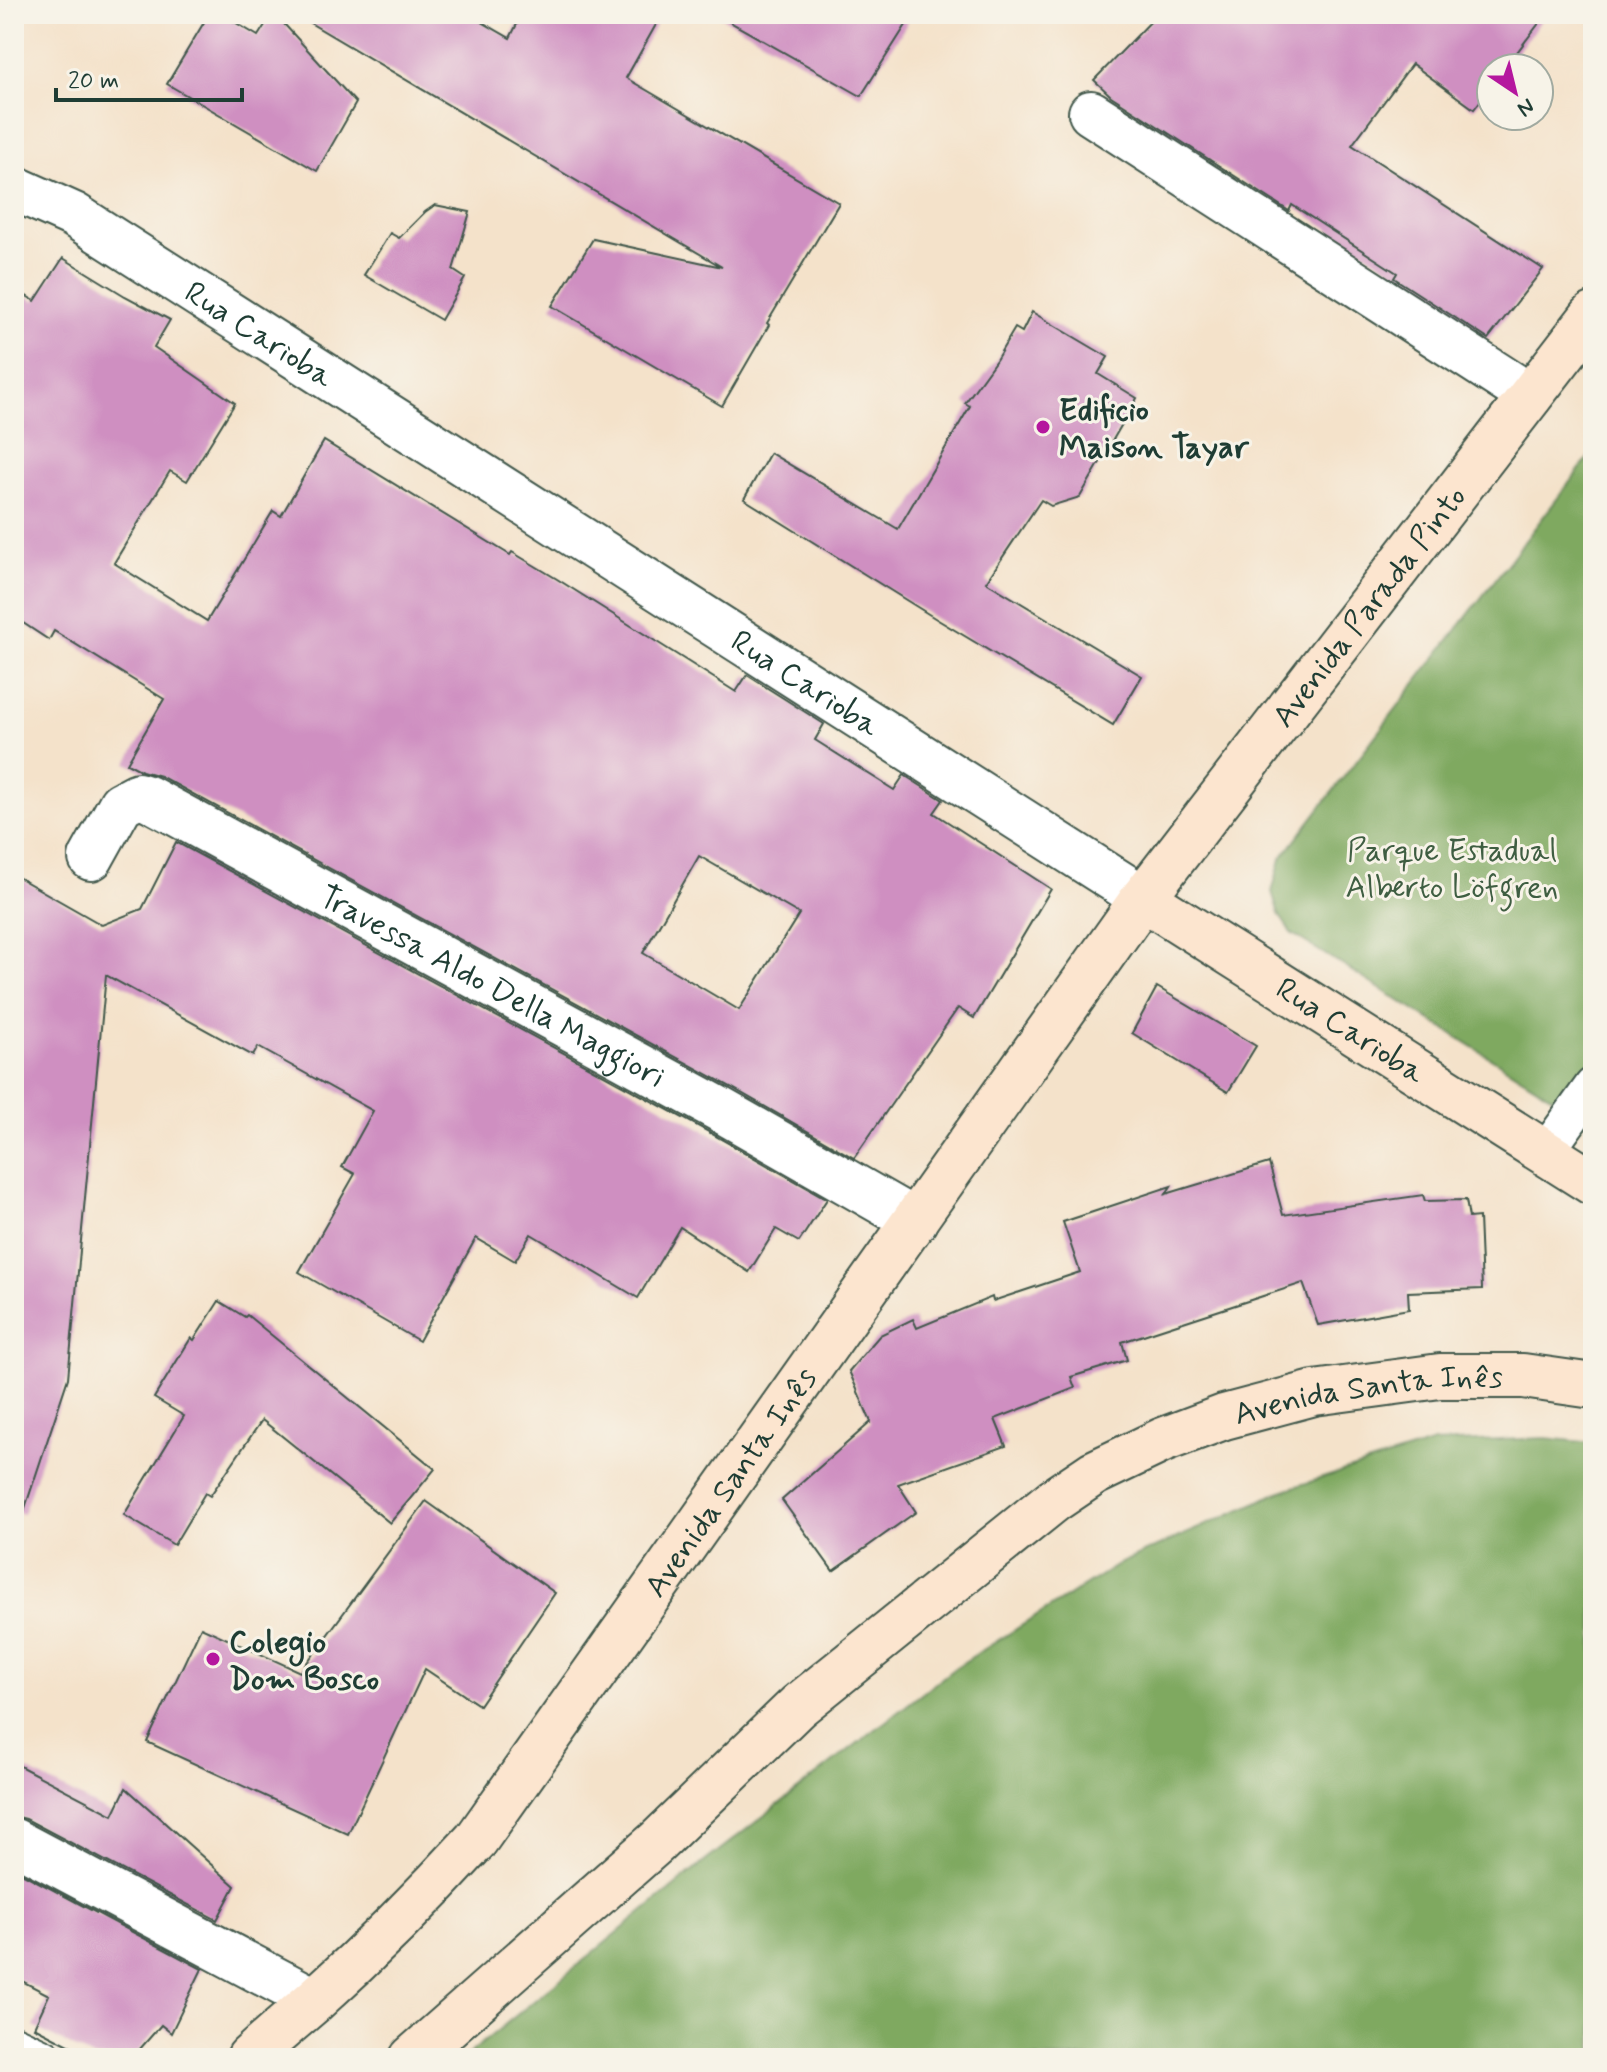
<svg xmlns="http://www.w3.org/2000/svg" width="1607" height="2072" viewBox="0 0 1607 2072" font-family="Mynerve,sans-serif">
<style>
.forest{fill:#7fa960;stroke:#4f734a;stroke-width:2}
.building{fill:#cf8fc1;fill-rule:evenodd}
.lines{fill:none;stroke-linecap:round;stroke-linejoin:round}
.lane-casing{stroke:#3f564a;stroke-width:40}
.street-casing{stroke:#3f564a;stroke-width:48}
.secondary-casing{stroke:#3f564a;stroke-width:48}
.lane{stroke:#fff;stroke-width:36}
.street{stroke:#fff;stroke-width:44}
.secondary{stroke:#fce5cf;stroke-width:44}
.poi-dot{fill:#b5179e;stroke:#f7f3e8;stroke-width:3}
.labels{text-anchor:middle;stroke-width:6;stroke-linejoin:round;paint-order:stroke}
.street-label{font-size:32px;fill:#1f3d34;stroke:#f7f3e8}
.poi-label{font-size:32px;font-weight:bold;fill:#1f3d34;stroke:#f7f3e8;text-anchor:start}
.park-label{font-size:32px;fill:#3f5e42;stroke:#f7f3e8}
</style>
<rect width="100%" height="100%" fill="#f7f3e8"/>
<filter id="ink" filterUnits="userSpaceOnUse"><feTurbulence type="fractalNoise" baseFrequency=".0125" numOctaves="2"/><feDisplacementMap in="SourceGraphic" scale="16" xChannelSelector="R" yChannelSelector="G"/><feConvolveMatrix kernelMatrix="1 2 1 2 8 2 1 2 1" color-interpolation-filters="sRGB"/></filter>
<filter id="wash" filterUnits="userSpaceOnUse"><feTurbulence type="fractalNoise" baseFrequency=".006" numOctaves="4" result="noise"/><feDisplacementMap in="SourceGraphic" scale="32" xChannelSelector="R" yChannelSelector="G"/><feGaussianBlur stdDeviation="1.8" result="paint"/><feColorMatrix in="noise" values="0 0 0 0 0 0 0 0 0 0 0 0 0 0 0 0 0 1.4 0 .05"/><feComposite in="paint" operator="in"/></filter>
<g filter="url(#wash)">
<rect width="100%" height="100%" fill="#f4e2ca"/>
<g class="forest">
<polygon points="1593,452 1593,1122 1291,933 1279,914 1272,892 1281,859"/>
<polygon points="1545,1438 1593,1443 1593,2058 464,2058 703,1863 956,1667 1121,1563 1284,1490 1434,1443"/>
</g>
<g id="blocks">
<g class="building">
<polygon points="209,14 221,14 258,36 272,14 275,14 356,103 317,171 167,84"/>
<polygon points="295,14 468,14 510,38 522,14 662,14 626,78 839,203 767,323 769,325 722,406 552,306 593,239 722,267"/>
<polygon points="716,14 913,14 861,96"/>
<polygon points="1158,14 1546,14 1505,68 1491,68 1491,87 1474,109 1412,64 1352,145 1543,269 1488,339 1394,278 1397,273 1292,205 1289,211 1111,96 1094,80"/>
<polygon points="435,205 470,212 453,270 465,278 441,320 364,275 390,233 399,238 425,212"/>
<path d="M63,258L125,296L170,320L154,347L235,403L187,481L170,471L114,563L207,621L273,511L281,516L324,441L510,555L512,552L557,579L736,692L747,675L824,724L815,740L894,790L904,775L943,800L934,813L1051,889L974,1018L958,1008L854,1158L731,1087L160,776L142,771L127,763L164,699L54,631L49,640L14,617V289L35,301ZM699,856L799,914L739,1010L643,953Z"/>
<polygon points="1032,312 1108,357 1098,374 1137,398 1080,497 1051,506 1041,500 986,582 1142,676 1113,725 938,620 744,499 770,453 898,529 970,406 965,403 996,360 1015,328 1022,332"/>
<polygon points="176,842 707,1131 827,1199 799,1242 776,1229 749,1272 680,1227 638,1298 531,1234 515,1261 476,1238 419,1341 299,1272 355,1174 342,1167 373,1111 258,1047 253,1056 106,975 68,1378 23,1514 14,1512 14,875 102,925 142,909"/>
<polygon points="1157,987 1256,1046 1228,1092 1132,1033"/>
<polygon points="1269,1163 1283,1215 1423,1195 1425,1201 1466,1200 1469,1218 1479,1217 1482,1289 1408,1292 1409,1309 1318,1325 1303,1283 1122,1342 1127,1360 1071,1377 1075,1388 995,1419 1006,1446 898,1484 916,1512 833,1571 782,1500 871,1422 849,1371 880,1335 913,1319 917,1328 992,1297 993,1301 1080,1272 1063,1222 1171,1186 1166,1194"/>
<polygon points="219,1301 245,1317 247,1315 435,1469 390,1523 262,1420 210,1496 205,1493 174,1545 124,1515 184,1416 154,1398 191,1338 194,1340"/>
<polygon points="426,1501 555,1593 479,1705 425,1669 348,1834 147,1742 201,1627 300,1672"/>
<polygon points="14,1763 113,1815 126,1788 235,1886 217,1920 26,1819 14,1816"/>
<polygon points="14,1869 202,1969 171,2033 161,2025 132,2058 94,2058 34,2027 49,1995 14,1977"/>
</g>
</g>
</g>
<g filter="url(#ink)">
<use href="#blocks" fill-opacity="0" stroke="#3f564a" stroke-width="2"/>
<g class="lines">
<defs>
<g id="lane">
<polyline points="1545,1153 1593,1086"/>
<polyline points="14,2044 44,2058"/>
</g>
<g id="street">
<polyline points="1091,113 1530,396"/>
<path id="s1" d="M14,188L74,215L1143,898"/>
<path id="s2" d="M91,858L121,804L138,795L148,798L719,1109L915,1221"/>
<polyline points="14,1841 314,2000"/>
</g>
<g id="secondary">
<path id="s3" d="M1143,898L1593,1183"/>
<path id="s4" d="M249,2058C270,2038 292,2020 314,2001C371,1950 425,1896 476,1840L1143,898L1593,315"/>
<path id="s5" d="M412,2058L657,1842L798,1706L1054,1500L1094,1473L1163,1440L1224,1417L1314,1393L1440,1376H1523L1593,1386"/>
</g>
</defs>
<use href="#lane" class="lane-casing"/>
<use href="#street" class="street-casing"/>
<use href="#secondary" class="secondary-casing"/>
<use href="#lane" class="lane"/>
<use href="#street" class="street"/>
<use href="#secondary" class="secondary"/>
</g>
</g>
<g class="poi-dot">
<circle cx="1043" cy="427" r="8"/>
<circle cx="213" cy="1659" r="8"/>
</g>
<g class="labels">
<g class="street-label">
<text dy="11" stroke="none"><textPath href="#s1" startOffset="286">Rua Carioba</textPath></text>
<text dy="11" stroke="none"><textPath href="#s4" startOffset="1838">Avenida Parada Pinto</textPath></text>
<text dy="11" stroke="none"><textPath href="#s1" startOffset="934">Rua Carioba</textPath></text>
<text dy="11" stroke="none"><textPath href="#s2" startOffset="484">Travessa Aldo Della Maggiori</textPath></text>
<text dy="11" stroke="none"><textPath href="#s3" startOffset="246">Rua Carioba</textPath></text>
<text dy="11" stroke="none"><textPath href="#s5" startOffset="1188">Avenida Santa Inês</textPath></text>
<text dy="11" stroke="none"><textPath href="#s4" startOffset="754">Avenida Santa Inês</textPath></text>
</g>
<g class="poi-label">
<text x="1059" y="420">Edificio<tspan x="1059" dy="37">Maison Tayar</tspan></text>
<text x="229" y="1652">Colegio<tspan x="229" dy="37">Dom Bosco</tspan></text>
</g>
<g class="park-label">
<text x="1452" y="860">Parque Estadual<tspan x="1452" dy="37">Alberto Löfgren</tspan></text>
</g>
</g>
<rect width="1607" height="2072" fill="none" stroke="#f7f3e8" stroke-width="48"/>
<g transform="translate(1515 92) rotate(145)"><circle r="38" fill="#f7f3e8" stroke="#a1aaa0" stroke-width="2"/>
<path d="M0-6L14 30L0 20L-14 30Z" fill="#b5179e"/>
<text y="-12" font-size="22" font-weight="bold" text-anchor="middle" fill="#1f3d34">N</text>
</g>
<path d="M56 88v12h186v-12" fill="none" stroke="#1f3d34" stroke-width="4"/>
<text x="68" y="88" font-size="24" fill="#1f3d34" stroke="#f7f3e8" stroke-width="6" paint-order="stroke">20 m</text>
</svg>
